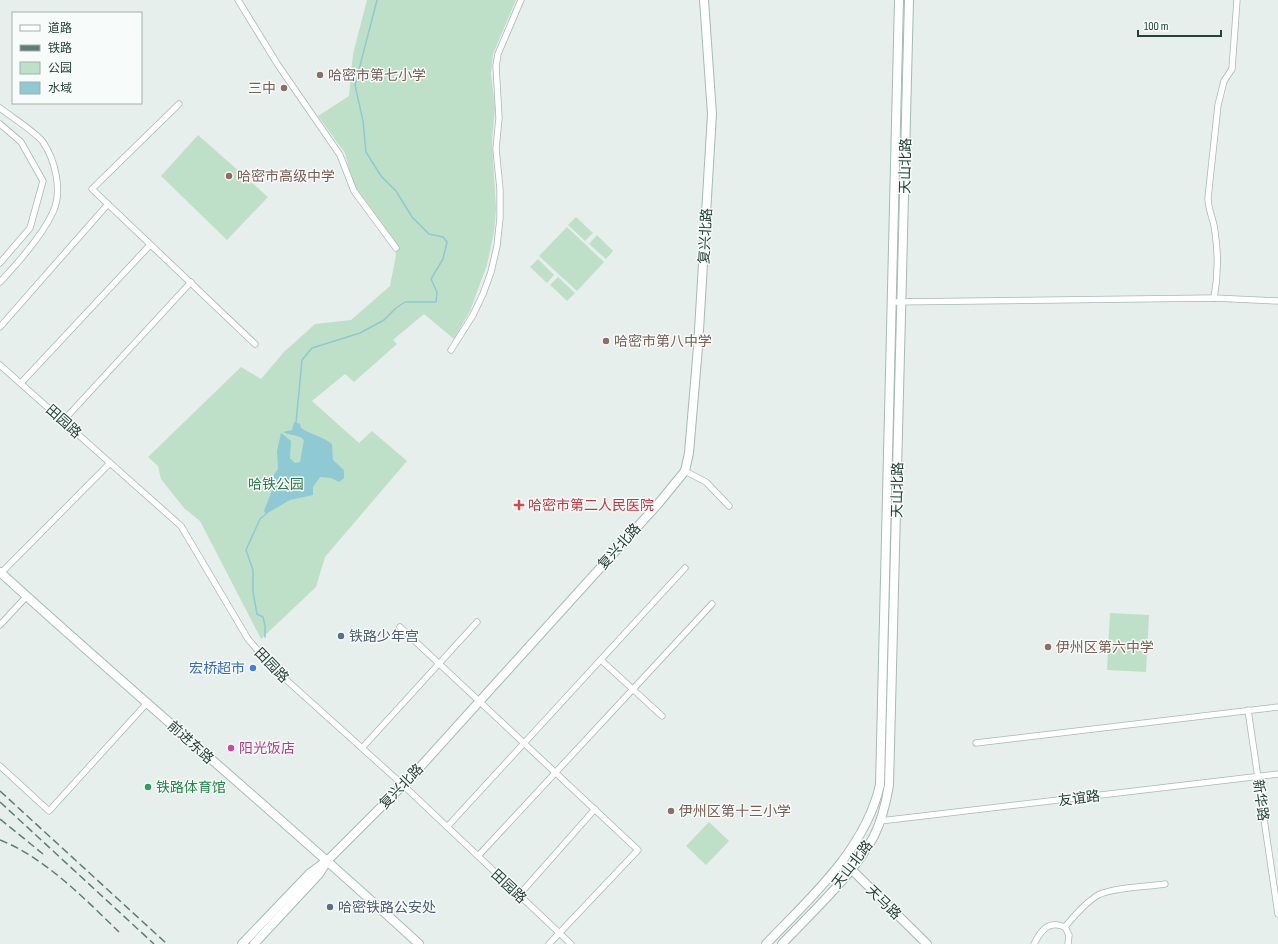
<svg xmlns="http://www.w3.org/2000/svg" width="1278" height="944" viewBox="0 0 1278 944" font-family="'Sofia Sans Condensed','Noto Sans SC',sans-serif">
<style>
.green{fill:#bfe0c8}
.water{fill:#8ec9d4}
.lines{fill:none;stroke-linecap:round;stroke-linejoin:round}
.stream{stroke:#8ec9d4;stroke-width:1.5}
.street-casing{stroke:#a8b8b2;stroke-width:7}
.secondary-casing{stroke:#a4bbb3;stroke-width:10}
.street{stroke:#fff;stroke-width:5.5}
.secondary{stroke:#fff;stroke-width:8}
.rail{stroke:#5f7d75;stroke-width:1.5;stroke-dasharray:8 4;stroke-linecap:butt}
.education-dot{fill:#8d6e63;stroke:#f7fbf9;stroke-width:1.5}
.health-dot{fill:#e0444e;stroke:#f7fbf9;stroke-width:1.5}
.service-dot{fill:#5c6f8a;stroke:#f7fbf9;stroke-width:1.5}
.shop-dot{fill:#3f7fe0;stroke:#f7fbf9;stroke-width:1.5}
.hotel-dot{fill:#d1479c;stroke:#f7fbf9;stroke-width:1.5}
.leisure-dot{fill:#2e9e5b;stroke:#f7fbf9;stroke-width:1.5}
.labels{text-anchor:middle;stroke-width:3;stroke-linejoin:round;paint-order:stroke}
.education-label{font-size:14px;fill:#785e54;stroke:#f7fbf9;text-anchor:start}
.street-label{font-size:14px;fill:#24423a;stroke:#f7fbf9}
.park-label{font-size:14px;fill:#2d7a4b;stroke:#f7fbf9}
.health-label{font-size:14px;fill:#be3a42;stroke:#f7fbf9;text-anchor:start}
.service-label{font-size:14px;fill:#4e5e75;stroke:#f7fbf9;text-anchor:start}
.shop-label{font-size:14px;fill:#366cbe;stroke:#f7fbf9;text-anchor:end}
.hotel-label{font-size:14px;fill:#b23c85;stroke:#f7fbf9;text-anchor:start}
.leisure-label{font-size:14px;fill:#27864d;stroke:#f7fbf9;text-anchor:start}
</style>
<rect width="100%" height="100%" fill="#e6efeb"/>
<g class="green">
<polygon points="367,0 516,0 493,54 491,73 495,108 492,141 496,209 494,232 487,265 470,311 454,339 424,314 393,340 397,344 354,382 345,374 312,401 359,443 372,431 407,461 325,557 316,587 261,639 200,521 184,508 161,479 158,466 148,457 241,367 261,379 284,352 315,324 351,320 390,286 396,255 394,240 357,189 351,177 345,153 318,116 349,96 353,54"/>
<polygon points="198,135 268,197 227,240 161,176"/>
<polygon points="576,217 593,233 585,241 568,225"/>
<polygon points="567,227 604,262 577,291 539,256"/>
<polygon points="597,235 613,251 606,259 589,244"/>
<polygon points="538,259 554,275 547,283 530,267"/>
<polygon points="558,277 575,293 567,301 550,285"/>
<polygon points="1110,613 1149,615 1146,672 1107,670"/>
<polygon points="709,822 729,841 706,865 686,846"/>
</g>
<path class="water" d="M294,422L300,424L301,428C311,435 322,436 332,444L333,460L344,470V478L339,482L331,478L320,477L313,487V495L290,500L266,514L264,511L273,488L274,475L278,469L277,451L281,433L291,441L290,458L295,463L300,462L304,440C299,434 290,436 283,432L292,430Z"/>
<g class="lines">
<g class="stream">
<polyline points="296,423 302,360 312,348 360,333 384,320 396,308 405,302 436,302 437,292 431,279 443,259 447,242 443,237 429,234 412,217 396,191 381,176 366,152 363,121 355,85 377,0"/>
<polyline points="265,637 265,626 263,617 257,614 253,592 253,570 246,550 260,519 267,513"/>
</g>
<defs>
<g id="street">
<polyline points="238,0 278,65 340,155 354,191 396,248"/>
<polyline points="179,104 92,189 255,344"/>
<path d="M0,108C10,116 37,133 43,142C55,160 63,191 53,212C42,236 18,263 0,282"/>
<polyline points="0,124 21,142 43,181 30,228 0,263"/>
<path d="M1214,298C1218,277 1218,252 1215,232C1214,220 1208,210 1208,198L1218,105L1224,81L1232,69L1237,0"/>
<polyline points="892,302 1214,298 1278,301"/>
<polyline points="0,327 108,204"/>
<polyline points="451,350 473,315 483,294 491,272 497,246 500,218 500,189 496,149 499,118 496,66 498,54 521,0"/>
<polyline points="0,365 181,526 248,639 272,667 403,785 571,944"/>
<polyline points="21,383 150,245"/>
<polyline points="63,421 191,282"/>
<polyline points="685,471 706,482 729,506"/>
<polyline points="1,573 110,463"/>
<polyline points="0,625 27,596"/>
<polyline points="400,627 638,850 549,944"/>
<polyline points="601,660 662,716"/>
<polyline points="1248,710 1278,914"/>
<polyline points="976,743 1278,707"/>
<polyline points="362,748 477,622"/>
<polyline points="0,766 49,811 147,703"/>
<polyline points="880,821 1278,774"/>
<polyline points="447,827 685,568"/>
<polyline points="478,856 712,604"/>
<polyline points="519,895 595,809"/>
<path d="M1065,927C1074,916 1085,903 1098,895C1114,887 1147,887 1165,884"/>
<path d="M1034,944C1041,930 1049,920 1065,927L1069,935L1068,944"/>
</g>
<g id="secondary">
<path d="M0,572C138,698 281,817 419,944"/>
<polyline points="848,866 927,944"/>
<polyline points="242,944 310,873 328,860 412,776 658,504 685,471 689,453 698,347 712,114 704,0"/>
<polyline points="254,944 319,874 326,863"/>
<path d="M766,944C810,898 865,850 880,785L899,0"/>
<path d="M782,944C811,913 855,873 874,836C882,820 886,803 889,785L909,0"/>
</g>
</defs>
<use href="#street" class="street-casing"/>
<use href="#secondary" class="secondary-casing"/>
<use href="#street" class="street"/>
<use href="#secondary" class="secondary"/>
<g class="rail">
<polyline points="0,791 167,944"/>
<polyline points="0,802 154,944"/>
<polyline points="0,819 43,854"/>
<path d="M0,840C44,857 85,899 119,932"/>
</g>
</g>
<g class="education-dot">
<circle cx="320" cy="75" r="4"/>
<circle cx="284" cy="88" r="4"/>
<circle cx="229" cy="176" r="4"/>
<circle cx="606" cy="341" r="4"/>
<circle cx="1048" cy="647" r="4"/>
<circle cx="671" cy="811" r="4"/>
</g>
<path class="health-dot" d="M517 499h4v4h4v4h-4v4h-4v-4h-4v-4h4z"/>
<g class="service-dot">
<circle cx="341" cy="636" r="4"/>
<circle cx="330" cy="907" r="4"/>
</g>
<circle class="shop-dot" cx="253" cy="668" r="4"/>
<circle class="hotel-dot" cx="231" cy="748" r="4"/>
<circle class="leisure-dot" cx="148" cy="787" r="4"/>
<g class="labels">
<g class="education-label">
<text x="328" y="80">哈密市第七小学</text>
<text x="276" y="93" text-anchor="end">三中</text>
<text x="237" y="181">哈密市高级中学</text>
<text x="614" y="346">哈密市第八中学</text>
<text x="1056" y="652">伊州区第六中学</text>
<text x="679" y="816">伊州区第十三小学</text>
</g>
<g class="street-label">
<text transform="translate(905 166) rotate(-89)" y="5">天山北路</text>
<text transform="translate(705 236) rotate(-87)" y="5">复兴北路</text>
<text transform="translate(64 421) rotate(42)" y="5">田园路</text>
<text transform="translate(897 490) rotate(-89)" y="5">天山北路</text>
<text transform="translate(619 546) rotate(-48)" y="5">复兴北路</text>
<text transform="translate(272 665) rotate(46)" y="5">田园路</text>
<text transform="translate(191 742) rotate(42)" y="5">前进东路</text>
<text transform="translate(401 786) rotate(-46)" y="5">复兴北路</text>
<text transform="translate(1079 798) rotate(-7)" y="5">友谊路</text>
<text transform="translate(1261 800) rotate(82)" y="5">新华路</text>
<text transform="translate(852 864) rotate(-52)" y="5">天山北路</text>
<text transform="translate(509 886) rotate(43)" y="5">田园路</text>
<text transform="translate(884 902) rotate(44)" y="5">天马路</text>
</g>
<g class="park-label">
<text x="276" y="489">哈铁公园</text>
</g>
<g class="health-label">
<text x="528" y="510">哈密市第二人民医院</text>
</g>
<g class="service-label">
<text x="349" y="641">铁路少年宫</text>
<text x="338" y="912">哈密铁路公安处</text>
</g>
<g class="shop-label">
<text x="245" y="673">宏桥超市</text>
</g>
<g class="hotel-label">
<text x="239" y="753">阳光饭店</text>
</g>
<g class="leisure-label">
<text x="156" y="792">铁路体育馆</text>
</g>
</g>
<rect x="12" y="12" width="130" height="92" fill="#f7fbf9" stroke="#a3b1ad"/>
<rect x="20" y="25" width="20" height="6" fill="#ffffff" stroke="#a3b1ad"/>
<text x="48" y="32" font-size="12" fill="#24423a">道路</text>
<rect x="20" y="45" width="20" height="6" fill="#5f7d75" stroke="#a3b1ad"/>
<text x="48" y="52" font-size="12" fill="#24423a">铁路</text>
<rect x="20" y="62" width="20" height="12" fill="#bfe0c8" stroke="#a3b1ad"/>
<text x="48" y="72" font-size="12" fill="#24423a">公园</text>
<rect x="20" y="82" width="20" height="12" fill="#8ec9d4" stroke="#a3b1ad"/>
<text x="48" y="92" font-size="12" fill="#24423a">水域</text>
<path d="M1138 30v6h83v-6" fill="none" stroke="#24423a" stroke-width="2"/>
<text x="1144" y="30" font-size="12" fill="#24423a" stroke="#f7fbf9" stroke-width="3" paint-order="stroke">100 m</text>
</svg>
